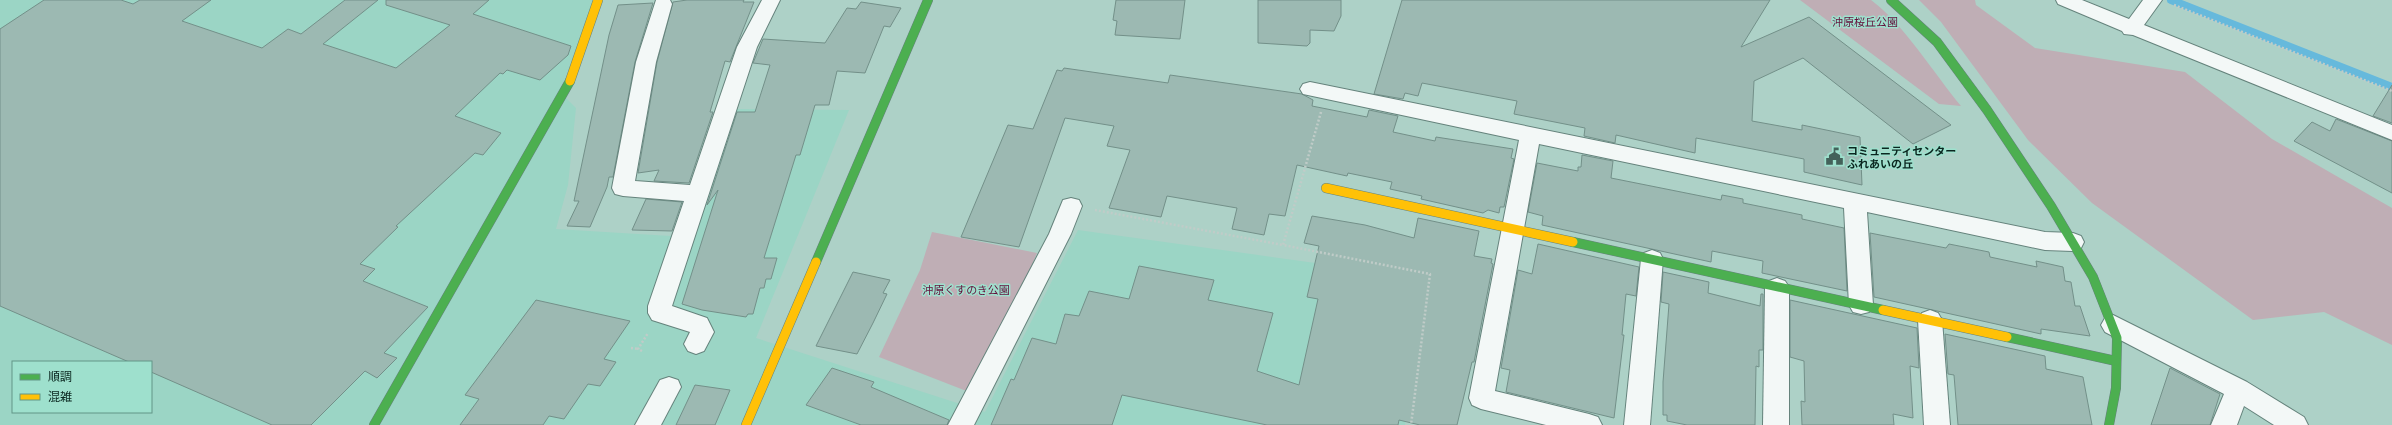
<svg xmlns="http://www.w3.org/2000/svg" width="2392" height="425" viewBox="0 0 2392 425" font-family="Montserrat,'Noto Sans JP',sans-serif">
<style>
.built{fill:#9bd5c5;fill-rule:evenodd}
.green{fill:#bfaeb5}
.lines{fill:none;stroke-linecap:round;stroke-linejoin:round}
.stream{stroke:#66b9dc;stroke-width:8}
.building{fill:#9cb9b2;stroke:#739089}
.street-casing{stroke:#65837c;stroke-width:2}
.fast-casing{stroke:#65837c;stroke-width:10}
.slow-casing{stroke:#65837c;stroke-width:10}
.path{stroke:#c0ccc8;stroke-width:2.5;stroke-dasharray:2 2;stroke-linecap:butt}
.street{fill:#f3f8f7;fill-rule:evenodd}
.fast{stroke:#4caf50;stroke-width:9}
.slow{stroke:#ffc107;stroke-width:9}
.labels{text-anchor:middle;stroke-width:3;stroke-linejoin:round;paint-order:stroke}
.park-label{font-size:11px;fill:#64103b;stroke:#9ee0cd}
.poi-label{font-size:11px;font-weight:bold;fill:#0a261f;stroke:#9ee0cd;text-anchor:start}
</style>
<rect width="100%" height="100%" fill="#add1c7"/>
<path class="built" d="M0,0H595L560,92L576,108L568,185L556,229L687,237L729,109L849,110L756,338L985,412L1078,230L1424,278L1405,425H0ZM13,362H151V412H13Z"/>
<g class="green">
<path d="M1800,0H1871C1903,23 1935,75 1961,106L1939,104Z"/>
<polygon points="1919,0 1975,0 1976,5 2035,48 2185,72 2272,139 2392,208 2392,345 2324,312 2253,320 2092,203 2028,140 1941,22"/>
<polygon points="932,232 1037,253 1016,303 969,392 879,357 920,270"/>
</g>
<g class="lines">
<polyline class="stream" points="2171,0 2392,87"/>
</g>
<g class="building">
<polygon points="44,0 121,0 133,4 140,0 211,0 182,21 262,48 288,29 301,34 345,0 378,0 323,44 396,68 450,25 386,5 386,0 489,0 473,14 571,46 568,55 540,80 507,70 503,74 500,73 455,116 501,133 483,155 475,153 396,226 398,227 360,264 375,269 363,281 428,307 384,353 397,358 377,378 365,371 311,425 272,425 151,372 151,362 129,362 0,306 0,29"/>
<polygon points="687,0 744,0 743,2 754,2 730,62 725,61 710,112 713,112 689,183 654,181 659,170 638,173 657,62 673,2"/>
<polygon points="1116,0 1185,0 1180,39 1115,35 1117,21 1113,20"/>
<polygon points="1258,0 1341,0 1341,16 1334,31 1310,30 1310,43 1307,46 1258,43"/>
<polygon points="1402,0 1770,0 1741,47 1809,17 1951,125 1913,144 1803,58 1754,81 1752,121 1802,130 1802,125 1860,137 1862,185 1804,172 1804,159 1696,138 1695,153 1616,135 1615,143 1584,136 1585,128 1514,114 1517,101 1422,83 1418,96 1405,93 1403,99 1374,94"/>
<polygon points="861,2 901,8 890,27 884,26 865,73 837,71 829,105 815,105 800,155 796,155 764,258 777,258 771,279 766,279 764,288 760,288 753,314 748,314 746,317 702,310 682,304 718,190 707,205 737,112 755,112 770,65 753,63 763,39 825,43 847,8 856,9"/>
<polygon points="653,3 635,62 613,177 609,177 607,187 590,227 567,226 579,201 574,201 609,35 618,5"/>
<polygon points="1064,68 1168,83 1170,75 1302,94 1313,100 1312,106 1367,117 1369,110 1398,116 1393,132 1435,141 1436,137 1513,149 1511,158 1514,159 1504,207 1500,207 1499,213 1488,210 1483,213 1421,199 1422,196 1390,189 1392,182 1348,173 1347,176 1297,165 1285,216 1269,214 1264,235 1232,229 1237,208 1167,196 1161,217 1109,208 1130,150 1107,146 1114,126 1065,118 1019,247 961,237 1008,125 1033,129 1057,70 1062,71"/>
<polygon points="2392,85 2392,123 2373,116"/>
<polygon points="2336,119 2392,141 2392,193 2294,141 2312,122 2330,131"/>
<polygon points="1582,155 1613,161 1611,178 1721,200 1722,195 1743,199 1743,203 1802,215 1802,219 1844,228 1847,291 1762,273 1763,261 1712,251 1711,262 1542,225 1543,216 1528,212 1537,163 1578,171 1578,167 1581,167"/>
<polygon points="646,199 682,202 672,231 632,230"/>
<polygon points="1312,216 1365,225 1414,238 1418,218 1479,231 1474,256 1492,259 1491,263 1493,264 1474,362 1472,362 1457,425 1420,425 1399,420 1398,425 1267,425 1122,395 1112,425 991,425 1011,379 1014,380 1032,338 1056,344 1065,314 1079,316 1089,291 1129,299 1139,266 1214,280 1208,300 1273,313 1257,371 1299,385 1318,299 1307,297 1319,246 1304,243"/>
<polygon points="1870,233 1946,248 1949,244 1989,252 1990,257 2037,267 2036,261 2063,267 2065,281 2071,282 2075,306 2080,306 2090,336 2041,329 2041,334 1874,297"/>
<polygon points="1538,244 1639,267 1636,296 1626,294 1622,335 1624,335 1614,418 1506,392 1510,370 1501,368 1518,270 1532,274"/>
<polygon points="853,272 890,280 883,293 887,294 873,323 857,354 816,346"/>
<polygon points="1663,272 1709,282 1708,293 1760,306 1761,294 1763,294 1763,350 1759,350 1759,367 1756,366 1755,425 1687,425 1667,421 1667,415 1663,415 1663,382 1669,304 1661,302"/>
<polygon points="536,300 630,321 604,359 616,362 600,386 588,384 564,419 549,416 543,425 460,425 479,399 465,395"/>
<polygon points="1790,300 1917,328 1919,368 1910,366 1913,418 1893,414 1894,425 1802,425 1801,401 1805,402 1804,361 1790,357"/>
<polygon points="1945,334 2045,356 2046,369 2083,377 2092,425 1958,425 1954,375 1948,374"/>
<polygon points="832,368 874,382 871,387 949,420 947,425 861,425 806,405"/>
<polygon points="2170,368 2220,394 2210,425 2151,425"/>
<polygon points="695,385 730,390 715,425 676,425"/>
</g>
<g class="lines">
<defs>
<g id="street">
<polygon points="656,0 670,0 672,4 656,62 635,181 690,185 737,47 762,0 780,0 757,47 672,306 707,318 714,332 704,351 696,354 688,351 684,344 690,332 652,320 648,313 648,306 684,201 623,196 615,194 612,188 636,62"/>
<polygon points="2056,0 2082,0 2129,19 2143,0 2162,0 2144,25 2392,125 2392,140 2133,35 2124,34 2122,31 2058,4"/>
<polygon points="1310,82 2045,232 2073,233 2081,236 2084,242 2081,248 2073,251 2045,250 1867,212 1873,305 1869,312 1861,314 1853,312 1849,305 1844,208 1539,144 1495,391 1589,414 1598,417 1602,425 1546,425 1481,409 1472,405 1469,398 1519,140 1303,94 1300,89 1303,84"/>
<polygon points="1071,198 1079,200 1082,206 1071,234 974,425 948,425 1049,234 1063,200"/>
<polygon points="1652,250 1660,253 1663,259 1650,425 1624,425 1641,259 1644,253"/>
<polygon points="1777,278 1785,281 1789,287 1789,425 1763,425 1765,287 1769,281"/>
<polygon points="1930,310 1938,313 1942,320 1950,425 1924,425 1918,320 1922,313"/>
<polygon points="2113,315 2247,382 2304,417 2308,425 2274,425 2244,406 2237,425 2211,425 2224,394 2105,332 2101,325 2105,318"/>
<polygon points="669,377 678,380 681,387 661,425 635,425 660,380"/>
</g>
<g id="fast">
<polyline points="1891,0 1937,42 1987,110 2051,206 2093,277 2117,338 2116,388 2109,425"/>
<polyline points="1573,242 1883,310"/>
<polyline points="816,262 928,0"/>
<polyline points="2007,337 2116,361"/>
<polyline points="374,425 570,81"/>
</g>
<g id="slow">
<polyline points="570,81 598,0"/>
<polyline points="1326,188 1573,242"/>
<polyline points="1883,310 2007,337"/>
<polyline points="746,425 816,262"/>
</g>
</defs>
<use href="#street" class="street-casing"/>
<use href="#fast" class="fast-casing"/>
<use href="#slow" class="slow-casing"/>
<g class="path">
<polyline points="2174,5 2392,91"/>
<polyline points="1321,112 1283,245 1430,274 1411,425"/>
<polyline points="1095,210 1283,245"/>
<polyline points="631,348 638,349"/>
<polyline points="642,351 638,349 648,333"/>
</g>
<use href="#street" class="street"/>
<use href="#fast" class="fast"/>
<use href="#slow" class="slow"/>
</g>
<defs>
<symbol id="civic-bare" viewBox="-9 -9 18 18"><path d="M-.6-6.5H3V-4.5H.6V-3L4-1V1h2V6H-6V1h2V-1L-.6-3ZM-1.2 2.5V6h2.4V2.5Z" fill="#43625a" stroke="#9ee0cd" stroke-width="2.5" paint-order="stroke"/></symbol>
</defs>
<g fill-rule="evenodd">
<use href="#civic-bare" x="1822" y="144" width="25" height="25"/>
</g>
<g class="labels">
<g class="park-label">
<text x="1865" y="26">沖原桜丘公園</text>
<text x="966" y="294">沖原くすのき公園</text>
</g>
<g class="poi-label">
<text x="1847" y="155">コミュニティセンター<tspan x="1847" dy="13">ふれあいの丘</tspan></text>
</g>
</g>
<rect x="12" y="361" width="140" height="52" fill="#9ee0cd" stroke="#639687"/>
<rect x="20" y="374" width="20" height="6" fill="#4caf50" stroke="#639687"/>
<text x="48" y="381" font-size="12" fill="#0a261f">順調</text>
<rect x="20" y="394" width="20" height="6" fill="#ffc107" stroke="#639687"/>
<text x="48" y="401" font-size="12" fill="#0a261f">混雑</text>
</svg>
